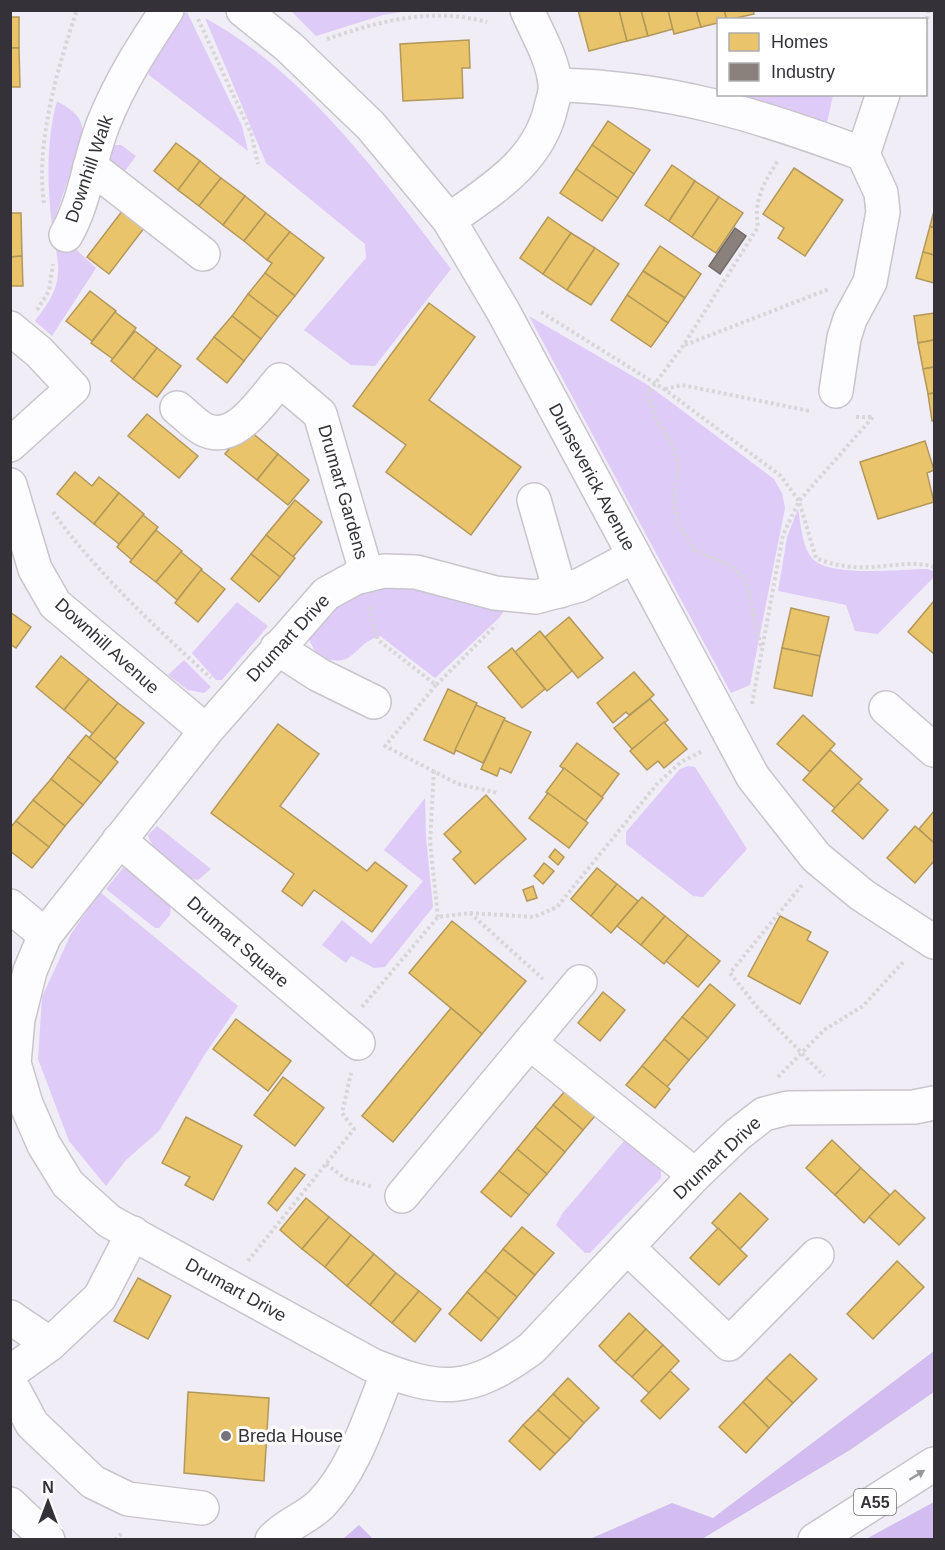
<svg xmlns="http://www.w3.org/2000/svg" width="945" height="1550" viewBox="0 0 945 1550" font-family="Arial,sans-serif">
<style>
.green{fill:#decbf8}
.forest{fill:#d2bcf0}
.homes{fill:#e9c46a;stroke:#b3985b;stroke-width:1.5}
.industry{fill:#8a817c;stroke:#706968;stroke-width:1.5}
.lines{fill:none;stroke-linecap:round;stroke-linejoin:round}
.minor-casing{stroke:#c8c5cc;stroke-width:36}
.highway-casing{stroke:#c8c5cc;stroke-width:36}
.path{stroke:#d8d6d9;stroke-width:4;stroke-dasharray:3 3;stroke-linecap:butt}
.minor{stroke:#fdfcfe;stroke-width:33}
.highway{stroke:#fdfcfe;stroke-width:33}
.oneway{fill:#98979b}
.poi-dot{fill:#76737a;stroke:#fff;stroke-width:2}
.labels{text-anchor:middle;stroke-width:6;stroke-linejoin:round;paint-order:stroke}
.shield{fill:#fff;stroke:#717074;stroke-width:1.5}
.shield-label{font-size:16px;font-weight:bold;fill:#343238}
.street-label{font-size:18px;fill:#343238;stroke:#fff}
.poi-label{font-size:18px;fill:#343238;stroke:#fff;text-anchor:start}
</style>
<rect width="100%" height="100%" fill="#f1edf6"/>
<g class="green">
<polygon points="291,11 408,11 383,15 316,36"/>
<polygon points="187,12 242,126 248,151 149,75 147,62 174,19"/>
<path d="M205,18C306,73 382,179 451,269L375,366L351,365L304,330L366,258L365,244L266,163Z"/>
<polygon points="720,95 833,95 826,127"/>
<path d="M57,101C72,110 83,116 83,135L52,227L96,268L52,336L35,321C43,310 52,299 56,285C62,266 54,245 52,225C47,183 46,142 57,101Z"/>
<polygon points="113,145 121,145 136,156 119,179 110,171 105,151"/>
<polygon points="529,316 648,385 774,479 782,493 785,508 750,685 731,693"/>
<path d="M798,509C801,524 802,547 812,558C828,578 902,569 927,569L934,571V577L878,634L855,631L846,605L778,591L787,537Z"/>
<path d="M400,583L507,607L499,618L435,678L380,636C350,645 357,671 317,656L309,639L340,604L357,593Z"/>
<polygon points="237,602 268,626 222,680 216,680 192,653"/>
<polygon points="184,660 211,687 204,693 188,690 168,675"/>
<polygon points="688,766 695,767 747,849 703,897 693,896 626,844 626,832 680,769"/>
<polygon points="425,798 426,837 433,907 385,967 374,968 351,956 346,963 322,945 342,920 371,944 423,881 384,850"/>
<path d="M157,826L211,869L198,880C179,877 153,853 148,835Z"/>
<polygon points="123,868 142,872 171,904 170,915 159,928 155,928 106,889"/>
<polygon points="100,892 238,1006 205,1054 159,1131 126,1160 106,1186 69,1141 38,1059 42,997 71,934"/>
<polygon points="624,1141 661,1168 661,1178 590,1253 585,1253 556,1225 562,1214"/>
</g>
<g class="forest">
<polygon points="934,1351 934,1392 850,1450 702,1539 590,1539 672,1503 713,1518"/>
<polygon points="934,1502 934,1539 866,1539"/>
<polygon points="359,1525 373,1539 343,1539"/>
</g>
<g class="homes">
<polygon points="578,10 619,10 627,41 589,51"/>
<polygon points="619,10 641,10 648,36 627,41"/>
<polygon points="641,10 668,10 673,29 648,36"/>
<polygon points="668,10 696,10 701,27 674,34"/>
<polygon points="696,10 724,10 727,20 718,20 718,23 701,27"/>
<polygon points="724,10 753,10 754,14 727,20"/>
<rect x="10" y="17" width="9" height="31"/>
<polygon points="469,40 470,68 462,68 463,98 403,101 400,44"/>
<polygon points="10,48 19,48 20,87 10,87"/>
<polygon points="608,121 650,150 634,174 592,145"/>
<polygon points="176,143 200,161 178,190 154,171"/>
<polygon points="592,145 634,174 618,198 576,169"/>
<polygon points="200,161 221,178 199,206 178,190"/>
<polygon points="672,165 695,181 669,221 645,205"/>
<polygon points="794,168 843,200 805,256 778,238 784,228 763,214"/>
<polygon points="576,169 618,198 602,221 560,193"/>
<polygon points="221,178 245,196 223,225 199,206"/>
<polygon points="695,181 719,197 692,237 669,221"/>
<polygon points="245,196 266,213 244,241 223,225"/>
<polygon points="719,197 743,213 716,253 692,237"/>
<polygon points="126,206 148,223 109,274 87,257"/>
<polygon points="934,211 934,228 930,226"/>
<polygon points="10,213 21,213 22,256 10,257"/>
<polygon points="266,213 290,232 267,260 244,241"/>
<polygon points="548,217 571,233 543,274 520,258"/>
<polygon points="930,226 934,228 934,255 923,252"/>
<polygon points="290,232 324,258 295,296 265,273 272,263 267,260"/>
<polygon points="571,233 595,248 567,290 543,274"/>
<polygon points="660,246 701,274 685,298 643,271"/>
<polygon points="595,248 619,264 591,305 567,290"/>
<polygon points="923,252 934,255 934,283 916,278"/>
<polygon points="22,256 23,286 10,286 10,257"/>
<polygon points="643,271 685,298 668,323 627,295"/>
<polygon points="265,273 295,296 278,317 248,294"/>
<polygon points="90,291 116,311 92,341 66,321"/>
<polygon points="248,294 278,317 261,339 232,316"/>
<polygon points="627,295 668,323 651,347 611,320"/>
<polygon points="429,303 475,337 429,400 521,467 471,535 386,472 406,445 353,406"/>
<polygon points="115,312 136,328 113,359 91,343"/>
<polygon points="934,313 934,340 918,343 914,316"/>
<polygon points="232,316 261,339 244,361 214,337"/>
<polygon points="135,331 157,348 133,379 111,361"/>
<polygon points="214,337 244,361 227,383 197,359"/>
<polygon points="934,340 934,367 923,369 918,343"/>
<polygon points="157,348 181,366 157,397 133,379"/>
<polygon points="934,367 934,393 928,394 923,369"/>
<polygon points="934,393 934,421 932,421 928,394"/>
<polygon points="147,414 198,456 179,478 128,436"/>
<polygon points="246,428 278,454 257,480 225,454"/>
<polygon points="925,441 934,470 927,473 934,502 878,519 860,462"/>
<polygon points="278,454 309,480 288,505 257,480"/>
<polygon points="75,472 92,486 99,477 119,493 94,524 57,494"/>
<polygon points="119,493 144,514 119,544 94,524"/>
<polygon points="295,500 322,522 293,557 266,535"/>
<polygon points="143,515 158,527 132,560 117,547"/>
<polygon points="156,530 182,551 156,582 130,562"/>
<polygon points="266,535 295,558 280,577 251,554"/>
<polygon points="181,552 202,569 177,600 156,582"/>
<polygon points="251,554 280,577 259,602 231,579"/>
<polygon points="201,570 225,589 198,622 175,603"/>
<polygon points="933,602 934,604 934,654 908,632"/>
<polygon points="791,608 829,617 820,656 782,648"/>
<polygon points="10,612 31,627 16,648 10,644"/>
<polygon points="569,617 603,658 578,678 545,637"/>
<polygon points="540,631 572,671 547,691 515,652"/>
<polygon points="512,648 545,689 522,708 488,667"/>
<polygon points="782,648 820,656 812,696 774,688"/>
<polygon points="61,656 89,679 64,710 36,687"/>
<polygon points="634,672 654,695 629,715 626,712 613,723 597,703"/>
<polygon points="89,679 118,703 93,734 64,710"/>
<polygon points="448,689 477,703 454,754 424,740"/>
<polygon points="650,699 668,720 632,749 614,728"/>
<polygon points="118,703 144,723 115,759 89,738"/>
<polygon points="476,705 505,718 483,763 455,750"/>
<polygon points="803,715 835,744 810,772 777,744"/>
<polygon points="504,720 531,732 511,773 500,768 497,776 481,769"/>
<polygon points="664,722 687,749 664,768 658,761 647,770 630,751"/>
<polygon points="278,724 319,754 280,806 367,871 375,862 407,886 372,932 314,890 302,906 282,891 294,874 211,813"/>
<polygon points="86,735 118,762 101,783 68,757"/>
<polygon points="577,743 619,774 602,797 560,766"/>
<polygon points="830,750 862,779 835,808 803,780"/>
<polygon points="68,757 101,783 83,805 51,779"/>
<polygon points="564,768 603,798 585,821 546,792"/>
<polygon points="51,779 83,805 65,826 33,800"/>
<polygon points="858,783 888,810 863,839 832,811"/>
<polygon points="548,793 588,823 569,848 529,818"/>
<polygon points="486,795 526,839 475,884 453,859 461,852 444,834"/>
<polygon points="33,800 65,826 49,847 16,821"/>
<polygon points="934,811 934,843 919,829"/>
<polygon points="16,821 49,847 32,868 10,851 10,828"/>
<polygon points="915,826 934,843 934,861 915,883 887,858"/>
<polygon points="555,849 564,857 558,865 549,857"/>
<polygon points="544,863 554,871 543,884 534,876"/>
<polygon points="597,868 617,884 591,916 571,899"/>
<polygon points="617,884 638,901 611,933 591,916"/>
<polygon points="533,886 537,898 527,901 523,890"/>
<polygon points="642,897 665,916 641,945 617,926"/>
<polygon points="665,916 688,935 664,964 641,945"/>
<polygon points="780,916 811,932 807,940 828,952 800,1004 748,976"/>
<polygon points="452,921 526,981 482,1034 409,973"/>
<polygon points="688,935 720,961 698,987 666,961"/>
<polygon points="710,984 735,1005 708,1038 682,1017"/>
<polygon points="603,992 625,1010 600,1041 578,1023"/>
<polygon points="451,1008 482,1034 393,1142 362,1116"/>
<polygon points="682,1017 708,1038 689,1060 664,1039"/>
<polygon points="236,1019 291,1061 268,1091 213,1049"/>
<polygon points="664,1039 689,1060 667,1087 642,1066"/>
<polygon points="642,1066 670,1089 655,1108 626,1085"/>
<polygon points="283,1077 324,1108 295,1146 254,1115"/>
<polygon points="571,1084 601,1109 583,1130 553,1105"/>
<polygon points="553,1105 583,1130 565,1152 535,1127"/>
<polygon points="186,1117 242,1146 213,1200 185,1185 190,1177 162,1163"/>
<polygon points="535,1127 565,1152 547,1174 517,1149"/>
<polygon points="832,1140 861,1168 835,1195 806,1168"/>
<polygon points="517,1149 547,1174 529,1195 499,1171"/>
<polygon points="295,1168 305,1175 277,1211 268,1203"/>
<polygon points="861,1168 890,1195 864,1223 835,1195"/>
<polygon points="499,1171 529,1195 511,1217 481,1192"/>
<polygon points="895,1190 925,1218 899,1245 869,1217"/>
<polygon points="740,1193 768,1219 740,1249 712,1223"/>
<polygon points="306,1198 329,1217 302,1249 280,1230"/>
<polygon points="329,1217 351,1235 325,1267 302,1249"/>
<polygon points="522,1227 554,1253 535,1275 503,1249"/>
<polygon points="718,1228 747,1256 719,1285 690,1258"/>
<polygon points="351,1235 374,1254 347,1286 325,1267"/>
<polygon points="503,1249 535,1275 517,1297 485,1271"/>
<polygon points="374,1254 396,1273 370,1305 347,1286"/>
<polygon points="897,1261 924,1287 873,1339 847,1314"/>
<polygon points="485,1271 517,1297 499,1319 467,1292"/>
<polygon points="396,1273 419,1291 392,1323 370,1305"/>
<polygon points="138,1278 171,1296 148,1339 114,1321"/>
<polygon points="419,1291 441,1309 415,1342 392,1323"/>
<polygon points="467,1292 499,1319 481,1341 449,1314"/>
<polygon points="629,1313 646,1329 615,1362 599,1346"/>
<polygon points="646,1329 663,1345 632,1377 615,1362"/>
<polygon points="663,1345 679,1361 649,1393 632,1377"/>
<polygon points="790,1354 817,1379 793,1403 766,1378"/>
<polygon points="670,1371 689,1389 660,1419 641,1401"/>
<polygon points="568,1378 599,1408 584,1423 553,1394"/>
<polygon points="766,1378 793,1403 769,1428 743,1402"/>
<polygon points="188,1392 269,1398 264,1481 184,1473"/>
<polygon points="553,1394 584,1423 570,1439 538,1410"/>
<polygon points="743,1402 769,1428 746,1453 719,1427"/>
<polygon points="538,1410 570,1439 555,1454 523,1425"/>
<polygon points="523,1425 555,1454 540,1470 509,1441"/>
</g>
<polygon class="industry" points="735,228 746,236 720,274 709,266"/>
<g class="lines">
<defs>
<g id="minor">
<polyline points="243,10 289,47 371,126 449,220 503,311 753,777 816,857 862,895 934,942"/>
<path d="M556,85C668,87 759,115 863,154L881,193L883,212L870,282L850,319L844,338L836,391"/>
<polyline points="863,154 883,94"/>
<polyline points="90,166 203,254"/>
<path d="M449,220C491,190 539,162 551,107C553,100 556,91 555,84C553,59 537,33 527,10"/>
<path d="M66,235C86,200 89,159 104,122C120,82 143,46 167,10"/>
<polyline points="10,328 39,352 73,388 10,445"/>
<path d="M177,408C185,414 194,424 203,429C235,446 262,400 280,380L320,414L367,575"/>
<polyline points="10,485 35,569 55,604 206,731"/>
<polyline points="534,500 560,591"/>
<path d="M634,556L580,585L536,597L495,593L416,572L384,571L355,578L326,594L206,731L45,935L30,971L18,1019L14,1063L26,1104L44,1145L68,1184L109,1221L372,1365C441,1393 470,1394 532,1348L695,1175L737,1135L764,1114L788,1108L914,1107L934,1103"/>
<polyline points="277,648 319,675 374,702"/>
<polyline points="886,708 934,750"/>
<polyline points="119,840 358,1043"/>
<polyline points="10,906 45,935"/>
<polyline points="530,1043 695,1175"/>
<polyline points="402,1196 580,982"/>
<polyline points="627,1247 729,1344 817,1255"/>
<polyline points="10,1317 50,1344"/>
<polyline points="15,1369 50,1344 100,1297 133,1233"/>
<polyline points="15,1392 32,1424 93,1482 128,1499 202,1508"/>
<polyline points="10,1504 48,1540"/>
<path d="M272,1540C286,1524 306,1519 321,1504C355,1469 370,1416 388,1372"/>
</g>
<polyline id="highway" points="815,1540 934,1464"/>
</defs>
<use href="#minor" class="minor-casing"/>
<use href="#highway" class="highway-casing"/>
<g class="path">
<polyline points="198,19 251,133 258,164"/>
<polyline points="919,20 928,19"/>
<polyline points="926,25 929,10"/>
<path d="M327,39C380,21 431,7 487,22"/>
<path d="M44,203C35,145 58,66 77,10"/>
<polyline points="37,310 49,291 53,264"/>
<path d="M541,312L664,389L781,476L799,501L816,558C831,565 851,568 868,567C890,567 913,560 934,567"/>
<polyline points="685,345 829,289"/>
<polyline points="665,389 682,385 810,411"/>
<polyline points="856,417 873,417"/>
<path d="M53,512C95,571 157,629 211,678"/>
<polyline points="369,607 378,640 436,685 496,625"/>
<path d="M761,646L746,580L731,566L694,550L678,523L674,500L679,468L673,446L656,419L648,393L683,346L758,227C753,199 765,181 779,159"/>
<polyline points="436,685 385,746 458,784 498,793"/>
<polyline points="752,704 783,535 799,501 873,417"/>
<polyline points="434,771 430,842 438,917"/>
<polyline points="802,885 730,973 756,1006 824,1076"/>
<polyline points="470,913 543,979"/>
<polyline points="362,1007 438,917 470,913 534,917 557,907 657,784 681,762 703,751"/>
<polyline points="778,1077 824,1030 863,1006 904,961"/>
<polyline points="326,1164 346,1179 373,1187"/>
<polyline points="248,1261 354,1129 342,1113 351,1073"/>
<polyline points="115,1540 123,1532"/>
</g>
<use href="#minor" class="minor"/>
<use href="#highway" class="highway"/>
</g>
<defs><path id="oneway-solid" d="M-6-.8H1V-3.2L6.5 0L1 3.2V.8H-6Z" transform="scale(1.5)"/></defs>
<use class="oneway" href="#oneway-solid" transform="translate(917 1475) rotate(-32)"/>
<circle class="poi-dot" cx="226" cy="1436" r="6"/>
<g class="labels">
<rect class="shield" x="854" y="1489" width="42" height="26" rx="4.5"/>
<g class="shield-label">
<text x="875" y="1508">A55</text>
</g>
<g class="street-label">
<text transform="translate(89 169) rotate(-71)" y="6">Downhill Walk</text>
<text transform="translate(592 477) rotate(62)" y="6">Dunseverick Avenue</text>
<text transform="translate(343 492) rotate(74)" y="6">Drumart Gardens</text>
<text transform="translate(288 638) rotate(-47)" y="6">Drumart Drive</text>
<text transform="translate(107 646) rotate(42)" y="6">Downhill Avenue</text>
<text transform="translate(238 942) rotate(41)" y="6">Drumart Square</text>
<text transform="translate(717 1158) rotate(-43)" y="6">Drumart Drive</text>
<text transform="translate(236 1290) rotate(29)" y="6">Drumart Drive</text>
</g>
<g class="poi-label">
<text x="238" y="1442">Breda House</text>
</g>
</g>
<rect width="945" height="1550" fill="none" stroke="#343238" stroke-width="24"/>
<rect x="717" y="18" width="210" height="78" fill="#ffffff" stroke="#aeadaf" stroke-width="1.5"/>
<rect x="729" y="33" width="30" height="18" fill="#e9c46a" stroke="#aeadaf" stroke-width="1.5"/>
<text x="771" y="48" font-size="18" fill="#343238">Homes</text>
<rect x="729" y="63" width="30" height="18" fill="#8a817c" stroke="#aeadaf" stroke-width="1.5"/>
<text x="771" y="78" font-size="18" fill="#343238">Industry</text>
<g transform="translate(48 1502)" stroke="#ffffff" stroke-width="4.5" paint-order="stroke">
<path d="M0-4.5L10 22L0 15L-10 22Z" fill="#343238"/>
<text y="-9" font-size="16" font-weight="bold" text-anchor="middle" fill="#343238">N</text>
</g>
</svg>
